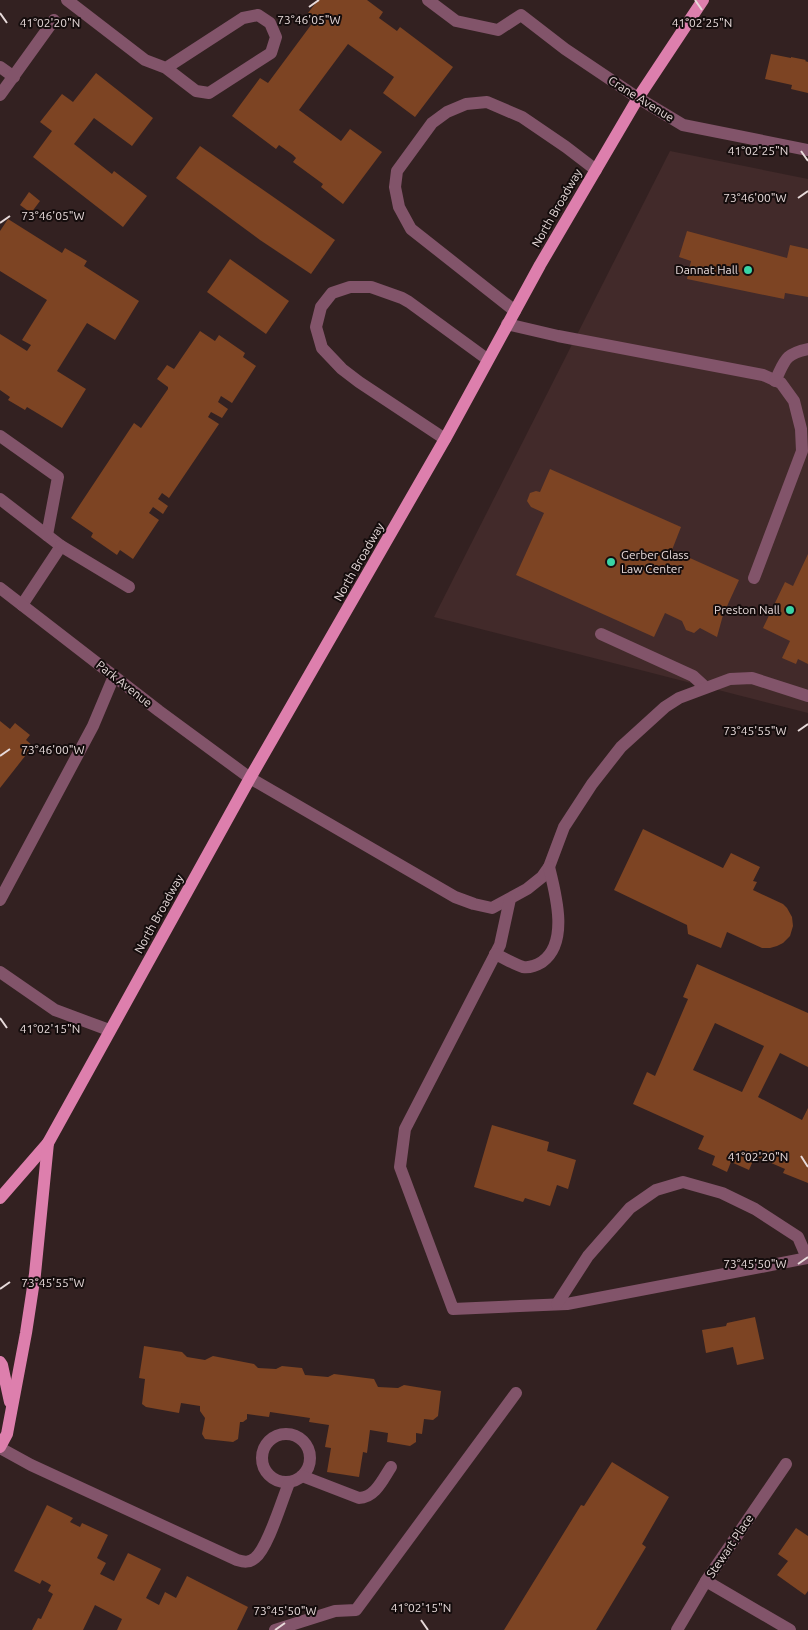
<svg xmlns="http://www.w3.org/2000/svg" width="808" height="1630" viewBox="0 0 808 1630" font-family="Ubuntu,sans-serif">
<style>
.built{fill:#422a2a}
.building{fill:#7d4423;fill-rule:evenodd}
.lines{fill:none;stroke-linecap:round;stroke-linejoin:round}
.service{stroke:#82546a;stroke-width:12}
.minor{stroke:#82546a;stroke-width:12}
.tertiary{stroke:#82546a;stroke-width:12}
.primary{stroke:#dd7fad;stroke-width:12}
.ticks{fill:none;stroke:#e7dada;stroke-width:2}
.poi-dot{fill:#39d4a5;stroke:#150d0d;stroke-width:2}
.labels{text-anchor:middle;stroke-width:4;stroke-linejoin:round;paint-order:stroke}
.street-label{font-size:12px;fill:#e7dada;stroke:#150d0d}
.poi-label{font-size:12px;fill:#e7dada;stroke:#150d0d;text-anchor:end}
.ticks-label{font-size:12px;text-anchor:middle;fill:#e7dada;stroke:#150d0d;stroke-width:4;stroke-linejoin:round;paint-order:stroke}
</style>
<rect width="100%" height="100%" fill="#332121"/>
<polygon class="built" points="670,151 808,179 808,713 434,617"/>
<g class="building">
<polygon points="318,0 367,0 383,12 379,18 397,31 400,27 453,67 415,117 383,93 394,77 348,44 299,110 341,141 350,129 382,152 343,204 321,187 323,184 293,162 296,158 293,155 279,145 276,149 232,116 260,78 268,83 311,25 316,19 308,13"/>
<polygon points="771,54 791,58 791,57 806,60 805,61 808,62 808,93 791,89 792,85 765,79"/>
<polygon points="96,73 153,118 132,146 94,118 74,144 112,174 114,171 147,196 123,227 33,157 52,131 40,122 62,94 73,102"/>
<polygon points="200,146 335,240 311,274 260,240 176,178"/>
<polygon points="29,192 40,201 31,213 20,205"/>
<polygon points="8,219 62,253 65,248 87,261 84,266 139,301 115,340 87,323 57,371 86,389 62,428 27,407 25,410 8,400 10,397 0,390 0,334 27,351 31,345 22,340 47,300 0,271 0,231"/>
<polygon points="687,231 787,258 790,245 808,249 808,297 785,293 784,299 687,279 691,261 679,257"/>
<polygon points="230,259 289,301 266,334 207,292"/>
<polygon points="200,331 215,341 219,335 245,353 243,357 256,366 232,403 221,396 218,402 228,409 222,418 211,412 208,417 219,424 169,498 162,493 158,499 168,506 163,514 153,507 149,513 159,520 133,559 120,550 117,555 91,537 93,533 71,518 134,423 141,428 168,389 168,387 157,379 167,365 174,369"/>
<polygon points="550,469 681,527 672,550 739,580 723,615 717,637 700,628 694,633 686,630 682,621 665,613 654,637 516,575 544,513 531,507 527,501 530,493 536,491 540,492"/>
<polygon points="808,554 808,664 798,659 796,664 782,658 790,641 763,628 785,582 793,586"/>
<polygon points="0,721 10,729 15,723 30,735 26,740 33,746 0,788"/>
<polygon points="643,829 723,868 731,853 760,867 753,881 757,882 753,890 783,904 787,908 792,917 793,926 790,936 783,943 777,946 770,948 762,948 727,932 721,948 688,934 687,925 614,890"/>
<path d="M697,964L808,1013V1067L780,1053L758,1097L802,1120L808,1108V1183L783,1173L785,1169L755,1156L749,1170L731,1162L727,1172L712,1165L715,1156L698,1149L704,1136L633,1104L647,1072L655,1076L688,999L683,997ZM715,1023L764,1046L742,1092L693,1070Z"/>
<polygon points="492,1125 549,1142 547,1151 576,1160 568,1189 557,1185 550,1206 525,1198 523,1202 474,1187"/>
<polygon points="755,1317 764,1359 737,1365 733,1347 706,1353 702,1330 726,1326 727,1323"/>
<polygon points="144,1346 182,1352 187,1357 205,1360 213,1356 254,1364 258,1368 276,1369 282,1366 302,1368 305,1375 328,1377 334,1374 374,1379 378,1387 398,1388 404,1385 441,1391 438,1416 433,1420 424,1419 422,1434 416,1433 416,1442 410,1446 387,1442 388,1433 370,1430 367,1453 363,1452 359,1477 327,1472 331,1448 325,1447 329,1425 309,1422 310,1418 270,1412 269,1417 247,1414 247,1419 243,1422 240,1422 238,1439 233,1442 205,1439 202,1434 205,1418 200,1411 200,1406 181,1403 179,1413 146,1407 142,1404 145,1379 139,1378"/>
<polygon points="612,1462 669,1497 642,1544 646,1547 596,1630 504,1630 581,1505 584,1506"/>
<polygon points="47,1505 73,1518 70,1522 80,1527 82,1523 108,1535 97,1558 106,1563 100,1574 114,1581 128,1553 161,1569 146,1598 159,1605 165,1592 176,1598 187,1576 248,1607 237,1630 117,1630 122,1619 95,1605 83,1630 32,1630 38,1618 41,1619 53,1594 48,1591 51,1585 42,1580 40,1584 14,1571"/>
<polygon points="796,1528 808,1536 808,1591 805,1595 777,1575 788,1561 778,1554"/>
</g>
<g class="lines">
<g class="service">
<polyline points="67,0 145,60 166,68 196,91 209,93 271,53 276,37 270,23 258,15 243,18 166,68"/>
<polyline points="428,0 456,21 498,30 521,15 565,49 638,98"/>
<polyline points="0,67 14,77"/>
<polyline points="0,95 54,20"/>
<polyline points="515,311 411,229 399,207 395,187 397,171 432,123 447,112 466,104 487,102 522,117 566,147 596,170"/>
<polyline points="507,324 558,336 763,375 781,383 794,401 801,429 802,451 754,578"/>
<path d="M775,381C785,361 784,354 808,349"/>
<polyline points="0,436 58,477 47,535"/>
<polyline points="445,439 359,382 342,369 322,348 316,327 321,307 332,293 350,287 371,287 402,298 409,302 487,359"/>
<polyline points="0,499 61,546 22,605"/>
<polyline points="61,546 129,587"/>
<polyline points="601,634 693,676 705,687"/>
<polyline points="250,778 455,897 474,904 492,908 527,889 542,877 549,867 564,827 592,784 621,747 665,707 679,698 730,679 752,678 808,696"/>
<polyline points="510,899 500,945 405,1129 400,1167 453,1309 567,1304 808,1258"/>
<polyline points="0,900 93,726 114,676"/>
<path d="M495,954C504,958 514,964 523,967C529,968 537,965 542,962C569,943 556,895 549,867"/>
<polyline points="557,1304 588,1256 630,1208 656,1190 683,1182 722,1193 755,1209 798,1237 807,1258"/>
<circle cx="286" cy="1458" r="24"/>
<path d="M0,1448L31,1465L237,1560C244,1562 249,1563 255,1558C268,1548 282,1500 289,1483"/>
<path d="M302,1476L359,1498C375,1498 383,1479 391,1467"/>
<polyline points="275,1630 335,1611 356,1610 516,1393"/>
</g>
<g class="minor">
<polyline points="638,98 683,125 808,150"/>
<polyline points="0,588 159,711 250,778"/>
<polyline points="0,972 55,1010 109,1030"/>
<polyline points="677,1630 706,1581 786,1464"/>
</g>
<polyline class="tertiary" points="706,1581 790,1630"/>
<g class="primary">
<polyline points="0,1198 48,1143 250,778 445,439 540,265 638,98 703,0"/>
<polyline points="0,1362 2,1365 10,1402"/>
<polyline points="0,1447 7,1434 26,1333 35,1274 48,1143"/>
</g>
</g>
<path class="ticks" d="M695,0L702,10M309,7L319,0M0,13L7,23M801,151L808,161M798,198L808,191M0,223L10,216M798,731L808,724M0,756L10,749M0,1018L7,1028M801,1156L808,1167M798,1264L808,1257M0,1289L10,1282M421,1620L428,1630M275,1630L285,1623"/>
<g class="poi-dot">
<circle cx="748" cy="270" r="5"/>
<circle cx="611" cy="562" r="5"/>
<circle cx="790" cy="610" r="5"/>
</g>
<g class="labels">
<g class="street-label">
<text transform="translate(641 99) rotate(32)" y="4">Crane Avenue</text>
<text transform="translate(557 208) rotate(-60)" y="4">North Broadway</text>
<text transform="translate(359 562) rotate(-60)" y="4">North Broadway</text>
<text transform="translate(124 684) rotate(38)" y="4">Park Avenue</text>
<text transform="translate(159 914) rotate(-61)" y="4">North Broadway</text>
<text transform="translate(730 1546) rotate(-56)" y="4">Stewart Place</text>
</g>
<g class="poi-label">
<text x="738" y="274">Dannat Hall</text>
<text x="621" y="559" text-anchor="start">Gerber Glass<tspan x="621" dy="14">Law Center</tspan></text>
<text x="780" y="614">Preston Nall</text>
</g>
</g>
<g class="ticks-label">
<text x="309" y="24">73°46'05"W</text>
<text x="702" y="27">41°02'25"N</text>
<text x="50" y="27">41°02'20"N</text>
<text x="758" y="155">41°02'25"N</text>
<text x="755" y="202">73°46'00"W</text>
<text x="53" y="220">73°46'05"W</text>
<text x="755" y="735">73°45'55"W</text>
<text x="53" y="754">73°46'00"W</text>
<text x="50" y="1033">41°02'15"N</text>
<text x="758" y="1161">41°02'20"N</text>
<text x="755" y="1268">73°45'50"W</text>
<text x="53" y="1287">73°45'55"W</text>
<text x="421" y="1612">41°02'15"N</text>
<text x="285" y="1615">73°45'50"W</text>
</g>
</svg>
